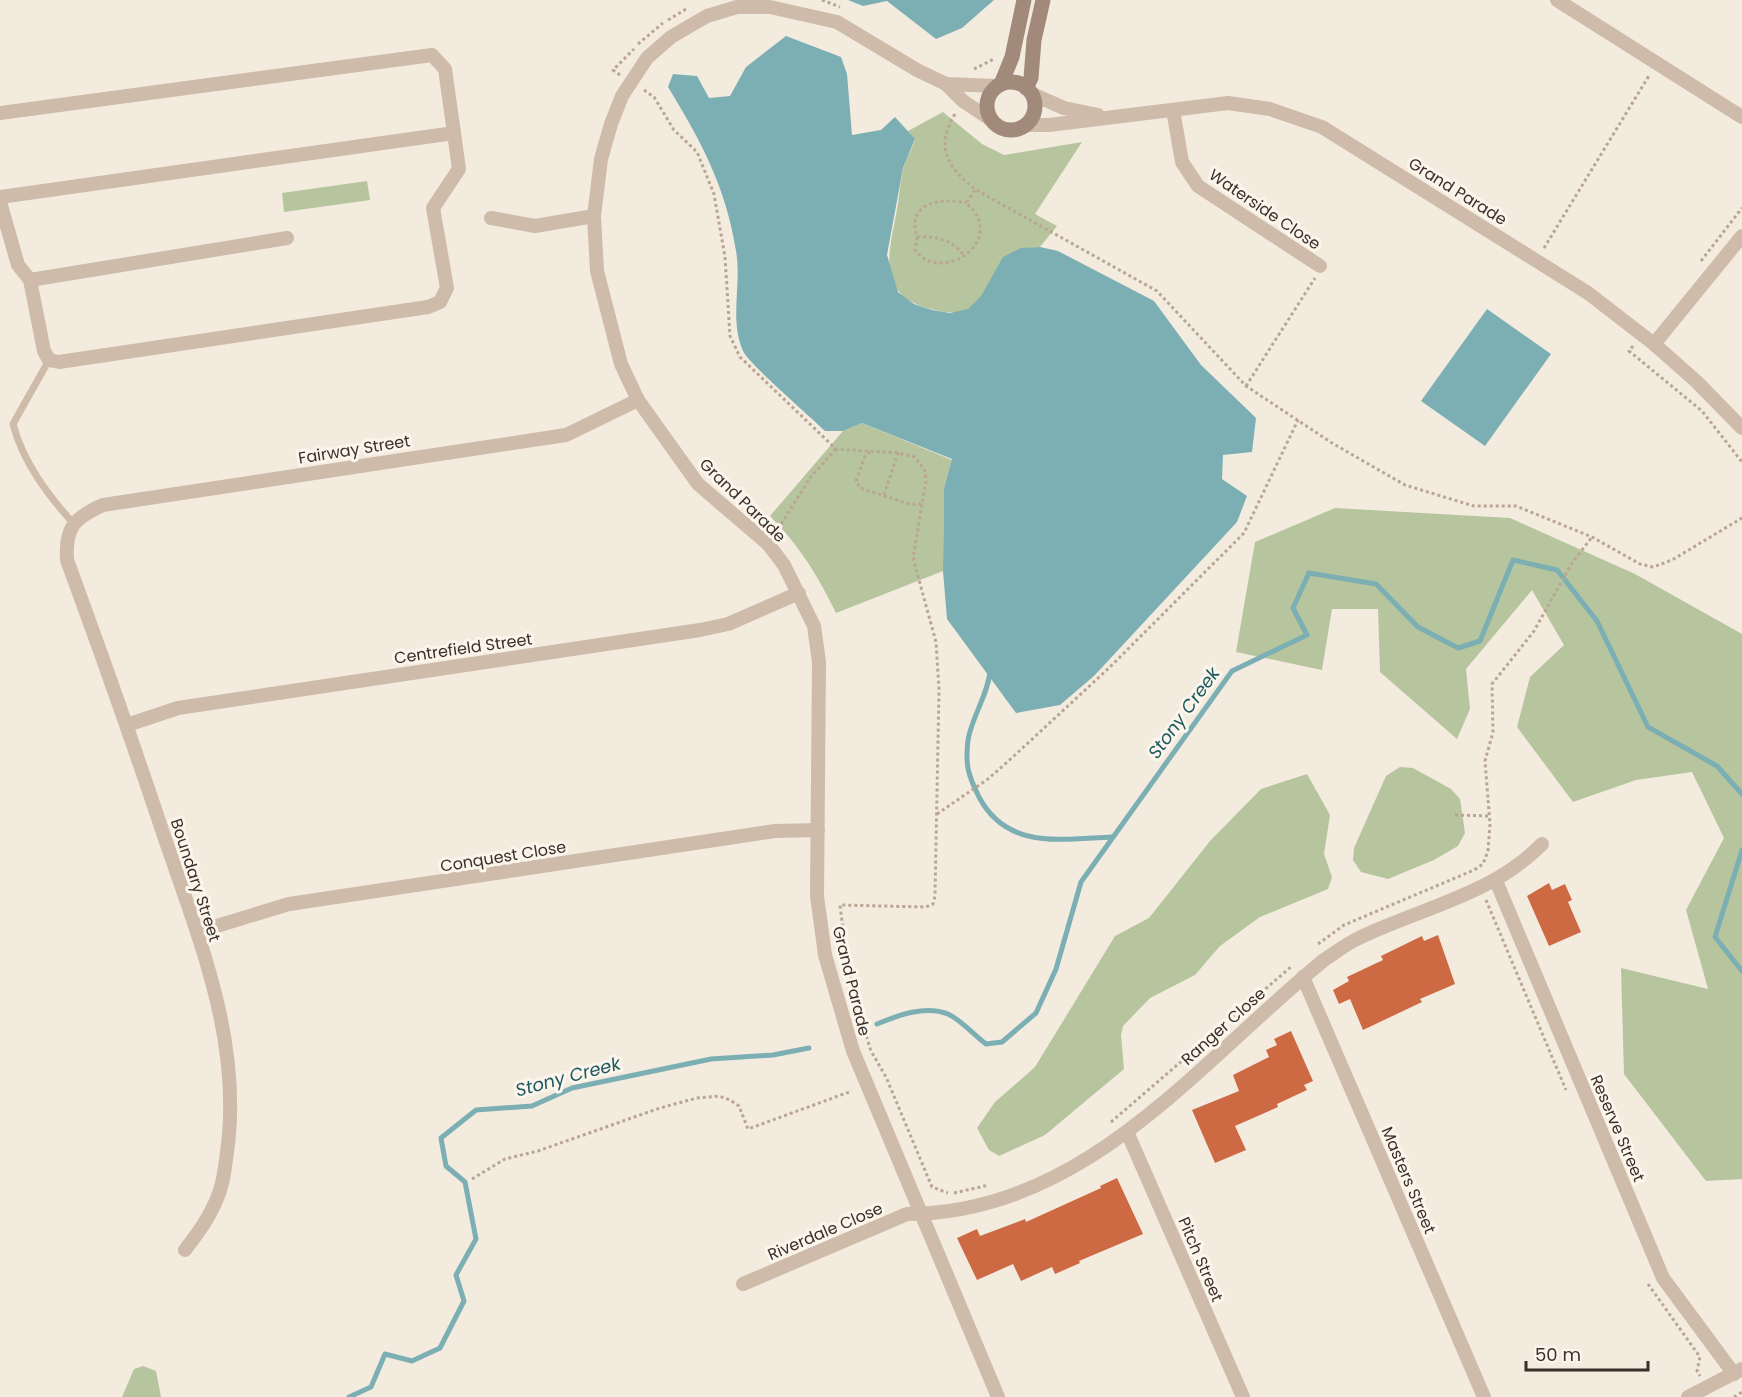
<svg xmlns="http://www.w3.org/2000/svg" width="1742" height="1397" viewBox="0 0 1742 1397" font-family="Poppins,sans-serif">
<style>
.green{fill:#b6c59d}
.water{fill:#7cafb3}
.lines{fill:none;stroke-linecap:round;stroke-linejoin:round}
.stream{stroke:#7cafb3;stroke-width:5}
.building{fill:#cd6a44}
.path{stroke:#baa593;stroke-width:3;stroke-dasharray:3 3;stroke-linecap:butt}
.lane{stroke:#cebba9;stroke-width:7}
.street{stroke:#cebba9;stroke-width:14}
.secondary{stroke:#a28a7a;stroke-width:15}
.labels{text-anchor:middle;stroke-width:6;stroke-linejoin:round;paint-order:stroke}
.street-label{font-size:16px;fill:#3b2f2a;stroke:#fbf5ec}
.water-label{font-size:18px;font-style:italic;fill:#1c595f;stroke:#fbf5ec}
</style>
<rect width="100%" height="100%" fill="#f4ebdf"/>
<g class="green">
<path d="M943,112L982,144L1004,155L1082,142L1035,214L1057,226L1040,247C982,251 1005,288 969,309C956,316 937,311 924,307C877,292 889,251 896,215C899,200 900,184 903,169C906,159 912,149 915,140L908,131Z"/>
<polygon points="367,181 370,200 284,212 282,193"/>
<path d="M862,423L952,460L944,488L943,571L836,613C818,576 799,545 770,516L843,431Z"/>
<polygon points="1335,508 1510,518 1635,574 1742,634 1742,1179 1706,1181 1624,1074 1621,968 1708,989 1686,910 1724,838 1692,772 1636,780 1573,802 1517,727 1530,677 1564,645 1532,590 1466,669 1470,709 1457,739 1380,672 1378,609 1332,609 1322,670 1236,652 1255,542"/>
<polygon points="1400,767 1413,768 1451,789 1460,799 1465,833 1458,846 1434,860 1388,879 1361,872 1353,860 1354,848 1386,776"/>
<polygon points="1307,774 1330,815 1324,854 1332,877 1328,889 1260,917 1220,946 1195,975 1150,998 1123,1026 1121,1035 1124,1069 1045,1135 999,1156 989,1150 977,1128 995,1102 1035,1067 1115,936 1149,918 1210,841 1261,789"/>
<polygon points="143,1366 156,1371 161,1397 122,1397 134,1369"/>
</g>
<g class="water">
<polygon points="848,0 994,0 962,28 936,39 887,1 863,6"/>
<path d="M786,36L841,57L847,74L852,135L881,130L895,117L915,139L903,168L887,255L898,292L914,304L932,310L950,313L968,309L981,296L1003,257L1021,248L1040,247L1058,251L1154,301L1201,365L1256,418L1252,452L1223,455L1222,479L1247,496L1237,522L1094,676L1060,705L1016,713L947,619L943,571L944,488L952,459L862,423L843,431H825C811,417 749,364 743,351C729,318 742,285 736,251C726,187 701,141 668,87L673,74L697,76L709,98L730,96L746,67Z"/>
<polygon points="1487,309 1551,354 1485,446 1421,401"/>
</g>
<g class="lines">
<g class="stream">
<path d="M990,671C988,695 972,716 968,740C965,765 968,775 979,797C1007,850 1061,839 1112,837"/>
<polyline points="1742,850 1715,937 1742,971"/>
<path d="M877,1024C899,1015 925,1005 948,1014C961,1020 974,1035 986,1044L1002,1042L1036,1013L1056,969L1081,882L1232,671L1307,635L1293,608L1309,573L1376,584L1418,627L1458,648L1480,641L1513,560L1557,570L1597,621L1648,727L1717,766L1742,794"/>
<polyline points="349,1397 371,1387 385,1354 412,1361 440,1348 464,1301 456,1275 476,1239 465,1182 446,1166 441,1138 476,1110 532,1106 572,1088 711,1059 773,1055 809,1048"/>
</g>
</g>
<g class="building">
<polygon points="1549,883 1552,890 1565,884 1572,900 1568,902 1581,932 1549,946 1527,896"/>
<polygon points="1438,935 1455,984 1420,999 1422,1002 1363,1030 1350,999 1339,1004 1333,990 1349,981 1347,977 1383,960 1381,956 1422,936 1424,941"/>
<polygon points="1291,1031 1313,1081 1304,1085 1307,1090 1277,1104 1278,1107 1235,1126 1246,1150 1215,1163 1192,1110 1239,1091 1233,1075 1269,1057 1266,1050 1277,1045 1274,1039"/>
<polygon points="1117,1178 1143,1234 1079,1261 1080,1263 1055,1274 1052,1267 1021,1281 1013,1264 977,1280 957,1238 977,1229 980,1236 1025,1219 1026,1222 1101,1188 1100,1186"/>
</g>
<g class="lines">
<g class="path">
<polyline points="822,0 840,7"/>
<polyline points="668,20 686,9"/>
<polyline points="638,44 663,23"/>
<polyline points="974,69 994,59"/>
<polyline points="620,75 613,70 634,49"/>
<polyline points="644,90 654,97 674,130 697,152 714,194 725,257 730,336 740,357 836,449 898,453 915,457 925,471 926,481 913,558 936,642 939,689 935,896 933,904 926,907 840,905 847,962 859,1012"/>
<path d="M955,114C934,148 948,169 978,191L1157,291L1246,386L1332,443L1405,485L1474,506H1516L1592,537L1640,564L1653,567L1672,560L1742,518"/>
<path d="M917,237L915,250C941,286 1010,240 966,203L976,189"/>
<polyline points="1544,248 1650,74"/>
<path d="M963,254C950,239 936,236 917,237C906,203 940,197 966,203"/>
<polyline points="1701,261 1742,208"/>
<polyline points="1633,346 1629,351 1702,411 1742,462"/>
<polyline points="1246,386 1315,278"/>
<polyline points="870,452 865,456 856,481 860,488 909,504 922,504"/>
<polyline points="884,495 898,453"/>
<polyline points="778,529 810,478 836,449"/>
<polyline points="937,814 988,779 1015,755 1110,667 1244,533 1298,420"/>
<polyline points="1455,815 1489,816"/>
<polyline points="1486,900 1566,1090"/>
<polyline points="1318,944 1344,925 1474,870 1483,864 1488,851 1490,824 1485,761 1493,732 1492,684 1534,631 1572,563 1592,537"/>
<polyline points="861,1019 871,1051 886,1077 932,1187 948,1193"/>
<polyline points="1111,1122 1292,966"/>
<polyline points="472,1179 505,1159 538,1151 660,1108 697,1098 719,1096 730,1100 739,1106 748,1129 852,1091"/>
<polyline points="954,1193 989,1185"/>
<polyline points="1648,1284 1700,1357 1697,1371 1700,1376"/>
<polyline points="1734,1397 1742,1392"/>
</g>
<path class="lane" d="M49,360L13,424C23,462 47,494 73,523"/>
<g class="street">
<polyline points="1557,0 1742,117"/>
<polyline points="946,84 997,86"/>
<polyline points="1032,94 1064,108 1098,115"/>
<polyline points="1173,110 1182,162 1198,186 1320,266"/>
<polyline points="0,113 432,55 445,69 459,169 433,208 447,288 440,302 428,307 59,362 49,360 44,351 30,280 18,265 0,202"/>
<polyline points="990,119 963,101 946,84 917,70 837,22 770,7 737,7 707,16 671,37 647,58 622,96 611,124 601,159 594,216 597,271 621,364 638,400 698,484 768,544 784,565 814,626 819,662 817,896 825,955 853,1051 998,1397"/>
<polyline points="1027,125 1049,125 1228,103 1270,109 1322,127 1588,293 1654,344 1697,382 1742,428"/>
<polyline points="0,197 454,133"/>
<polyline points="491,218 535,226 594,216"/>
<polyline points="30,280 287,238"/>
<polyline points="1654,344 1742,236"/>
<polyline points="127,725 178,708 700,630 728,624 799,593"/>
<polyline points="1496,881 1663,1278 1734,1374"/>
<polyline points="197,932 289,904 775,831 818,830"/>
<polyline points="1303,977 1484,1397"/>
<polyline points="1128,1134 1243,1397"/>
<path d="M185,1250C198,1233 210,1217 218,1196C224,1182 225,1166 227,1152C243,1040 197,934 162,830C132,740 100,650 67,560C65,527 74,518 103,505L566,435L638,400"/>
<path d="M743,1284L907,1214C1084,1214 1198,1063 1324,960C1335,953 1346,944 1359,938C1421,908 1492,895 1542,844"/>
<polyline points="1688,1397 1742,1369"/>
</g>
<g class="secondary">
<circle cx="1011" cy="106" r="24"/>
<polyline points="1001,84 1012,57 1024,0"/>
<polyline points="1026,88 1031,78 1034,40 1043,0"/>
</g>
</g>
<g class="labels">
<g class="street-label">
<text transform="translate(1458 191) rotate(32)" y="6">Grand Parade</text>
<text transform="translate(1265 209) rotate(34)" y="6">Waterside Close</text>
<text transform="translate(354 449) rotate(-9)" y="6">Fairway Street</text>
<text transform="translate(743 500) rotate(44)" y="6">Grand Parade</text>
<text transform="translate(463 648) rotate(-8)" y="6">Centrefield Street</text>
<text transform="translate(503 856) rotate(-9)" y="6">Conquest Close</text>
<text transform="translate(196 880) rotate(72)" y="6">Boundary Street</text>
<text transform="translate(852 981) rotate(76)" y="6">Grand Parade</text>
<text transform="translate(1223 1026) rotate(-42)" y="6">Ranger Close</text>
<text transform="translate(1618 1128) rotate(67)" y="6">Reserve Street</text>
<text transform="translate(1409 1180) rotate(67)" y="6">Masters Street</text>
<text transform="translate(825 1231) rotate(-23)" y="6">Riverdale Close</text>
<text transform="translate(1201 1259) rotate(67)" y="6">Pitch Street</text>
</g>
<g class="water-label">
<text transform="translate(1184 713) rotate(-54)" y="6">Stony Creek</text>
<text transform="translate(568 1077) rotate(-15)" y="6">Stony Creek</text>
</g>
</g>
<path d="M1526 1361v9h122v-9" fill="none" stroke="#3b2f2a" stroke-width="3"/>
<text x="1535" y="1361" font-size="18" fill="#3b2f2a" stroke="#fbf5ec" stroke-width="4.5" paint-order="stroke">50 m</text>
</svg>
